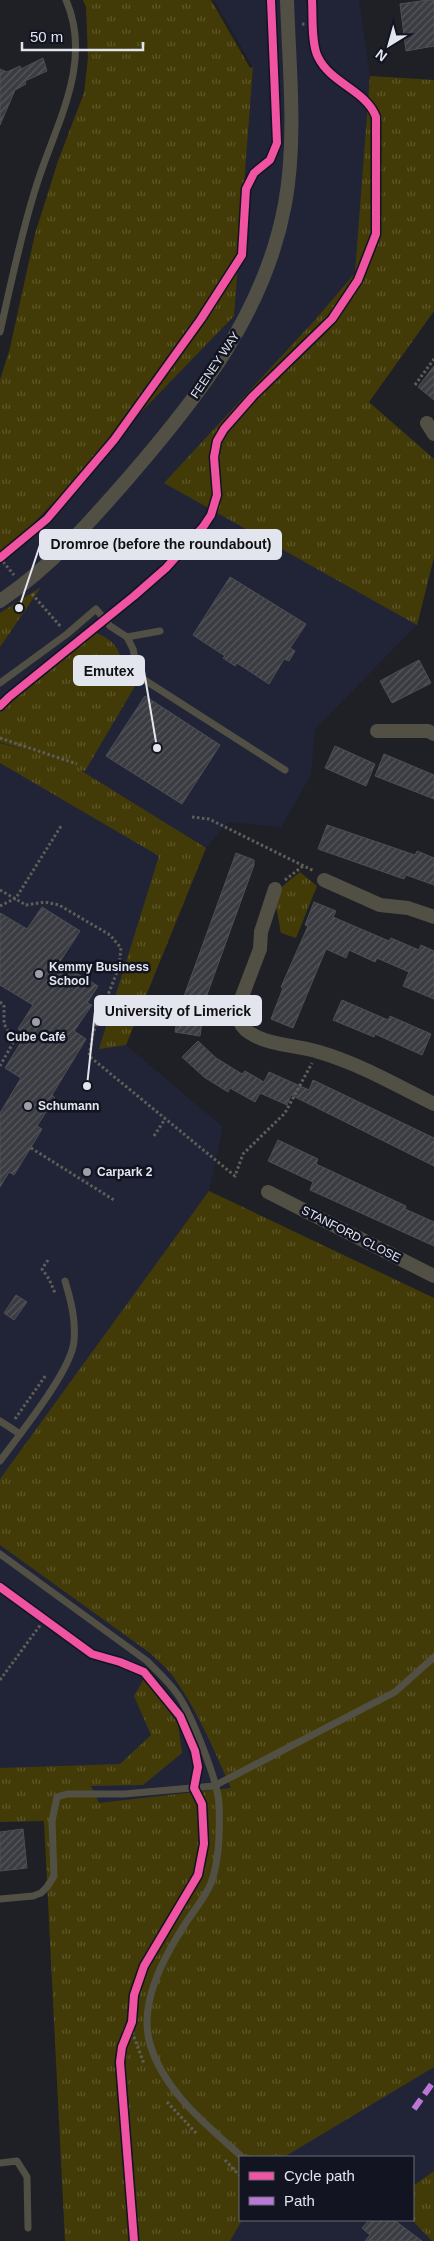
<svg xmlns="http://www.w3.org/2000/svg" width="434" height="2241" viewBox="0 0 434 2241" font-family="Arial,sans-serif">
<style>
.built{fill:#212436;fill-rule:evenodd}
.grass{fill:url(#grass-tufts)}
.building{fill:url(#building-hatch);stroke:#4e4f55}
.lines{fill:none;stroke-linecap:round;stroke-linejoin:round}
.path{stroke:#5f5e59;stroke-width:3;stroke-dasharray:2.5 2.5;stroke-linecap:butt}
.lane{stroke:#525045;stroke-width:7}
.street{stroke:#525045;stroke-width:14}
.quiet{stroke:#ba77d6;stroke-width:6;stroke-dasharray:12 6;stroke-linecap:butt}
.cycleway-casing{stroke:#121421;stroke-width:11}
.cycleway{stroke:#f153a3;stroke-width:8}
.poi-dot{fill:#9ea0a8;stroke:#121421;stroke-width:2}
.labels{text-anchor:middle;stroke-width:5;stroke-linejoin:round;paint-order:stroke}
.street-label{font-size:12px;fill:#e3e5ee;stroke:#121421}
.poi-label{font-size:12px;font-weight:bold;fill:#e3e5ee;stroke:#121421;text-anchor:start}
.leader{fill:none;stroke:#e3e5ee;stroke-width:2}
.callout-dot{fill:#e3e5ee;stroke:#121421;stroke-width:2}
.callout{fill:#e3e5ee;stroke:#e3e5ee;stroke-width:2}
.callout-label{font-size:14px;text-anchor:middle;font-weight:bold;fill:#111}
</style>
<defs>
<pattern id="grass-tufts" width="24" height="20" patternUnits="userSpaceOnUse" patternTransform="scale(1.25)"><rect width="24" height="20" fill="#433b07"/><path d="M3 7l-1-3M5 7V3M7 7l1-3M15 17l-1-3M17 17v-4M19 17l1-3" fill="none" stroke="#5e572b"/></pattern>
<pattern id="building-hatch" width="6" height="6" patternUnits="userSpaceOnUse" patternTransform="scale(1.25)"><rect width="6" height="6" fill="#3b3c42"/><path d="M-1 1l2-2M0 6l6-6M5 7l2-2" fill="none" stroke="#57585e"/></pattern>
</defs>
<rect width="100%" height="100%" fill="#1e2026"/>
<path class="built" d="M214,0H359L370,76L434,80V311L369,402L434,459V557L417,625L315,729L311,775L281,827L228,822L206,848L126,1045L223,1127L209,1191L434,1326V2241H125L99,1803L0,1804V558L234,316L253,67ZM240,2157H413V2220H240Z"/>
<g class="grass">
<polygon points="83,0 211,0 250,68 253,67 234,316 0,558 0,380 10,348 35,234 58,161 84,93 88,58 86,7"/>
<polygon points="370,76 434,80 434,311 369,402 434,459 434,557 417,625 164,483 315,320 355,273"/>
<polygon points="41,587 0,647 0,613"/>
<path d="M96,633C133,647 113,672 135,686L85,771L80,770L206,848L126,1045L99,1049L159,856L0,763V743L27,751L0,742V711Z"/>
<path d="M300,872L317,886L296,938L281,933C275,894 268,897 300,872Z"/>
<path d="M209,1191L434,1298V2067L284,2157H240V2220H242L230,2241H65L44,1821L0,1822V1768L120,1764L151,1735L134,1696L145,1677L178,1724L182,1753L143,1785L91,1786L99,1803L231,1788C214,1750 197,1709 172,1675C166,1667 157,1660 150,1653L0,1545V1479Z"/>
<polygon points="434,2171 434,2241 432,2241 412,2220 413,2186"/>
</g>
<g class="building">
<polygon points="427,0 434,0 434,46 406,51 400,4"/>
<polygon points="43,58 47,71 25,81 26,84 15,90 0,125 0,69 7,72 20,66 21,69"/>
<polygon points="434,366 434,400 418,387"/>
<polygon points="230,577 306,624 290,648 295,651 289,661 284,659 269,684 237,663 235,666 223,658 225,656 193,635"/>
<polygon points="419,660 431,683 392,703 380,681"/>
<polygon points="145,696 220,745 182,804 106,756"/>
<polygon points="335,746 375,764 366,786 325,768"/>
<polygon points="384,754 434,775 434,799 375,776"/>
<polygon points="327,825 415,855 417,851 434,858 434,885 406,875 404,879 318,849"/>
<polygon points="236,853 254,860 254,865 200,1014 203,1014 200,1036 175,1032 179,1010"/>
<polygon points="314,902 336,911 333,917 389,941 391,938 419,950 421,945 434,951 434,999 403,986 409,972 377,958 375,962 349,950 346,958 326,949 293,1028 271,1019 283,988 281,987 308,926 305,925"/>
<polygon points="42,907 80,931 59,963 98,986 87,1003 92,1005 74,1031 86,1039 52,1095 55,1098 37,1126 42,1129 14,1175 9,1172 0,1187 0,1113 21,1078 5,1068 26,1034 18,1029 33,1005 0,985 0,913 27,929"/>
<polygon points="342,1000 388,1020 390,1016 431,1034 422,1055 375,1034 374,1037 333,1020"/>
<polygon points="198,1041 216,1058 242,1074 245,1071 264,1082 269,1072 309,1090 313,1080 434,1138 434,1166 291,1095 287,1105 260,1093 255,1102 230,1088 228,1092 204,1077 182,1057"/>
<polygon points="278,1140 318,1159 316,1164 406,1206 405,1209 434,1222 434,1246 310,1190 313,1182 268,1161"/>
<polygon points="16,1295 27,1302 14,1320 4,1313"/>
<polygon points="23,1829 27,1868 0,1871 0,1832"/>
<polygon points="369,2220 394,2220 422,2241 365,2241 370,2235 362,2228"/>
</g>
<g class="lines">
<g class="path">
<polyline points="302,24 313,25"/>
<polyline points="415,385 434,359"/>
<polyline points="0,558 14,575"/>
<polyline points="32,594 61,627"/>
<polyline points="0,738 77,764"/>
<polyline points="192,817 209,819 314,871"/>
<polyline points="285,880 303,866"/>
<polyline points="0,890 26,905 45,902 59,905 110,935 121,948 119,967 93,1033 89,1056 235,1176 243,1154 285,1113 312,1063"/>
<polyline points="0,906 16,898 61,826"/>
<polyline points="0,1002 4,1005 4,1024 14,1041 0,1066"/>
<polyline points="154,1136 165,1119"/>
<polyline points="31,1148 114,1200"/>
<polyline points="48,1260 42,1269 49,1279 55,1293"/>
<polyline points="15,1419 46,1375"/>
<polyline points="0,1680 44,1620"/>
<polyline points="132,2022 133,2034 144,2064"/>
<polyline points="167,2102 197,2134"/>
<polyline points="225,2160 240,2176"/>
</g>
<g class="lane">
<path d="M0,332C11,283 21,234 36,187C54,127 94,64 66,0"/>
<polyline points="127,637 160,631"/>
<polyline points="0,683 67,634 96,609 110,626 127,637 133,649 138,674 143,679 285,770"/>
<polyline points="0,1421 20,1434"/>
<path d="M0,1461C19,1435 72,1370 74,1341C76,1320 71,1301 65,1281"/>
<path d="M0,1554L147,1661C158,1672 169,1682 178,1695C191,1714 218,1781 219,1804C220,1829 220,1859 211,1883C206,1896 195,1909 187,1921C165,1955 138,2002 150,2044C164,2092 207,2125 242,2157"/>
<polyline points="0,1899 33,1896 41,1893 47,1887 54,1876 52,1821 57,1797 67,1794 124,1794 214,1786 395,1692 434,1657"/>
<polyline points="0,2163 17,2161 27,2177 28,2228"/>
</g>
<g class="street">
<polyline points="427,423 434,434"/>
<path d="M0,601C51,567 90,522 130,476C200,395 265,312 285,204C297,138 289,67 287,0"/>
<polyline points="377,731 428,731 434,734"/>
<polyline points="324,880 380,905 408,908 434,917"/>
<path d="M275,889L261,932L260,949L238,1007C237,1018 240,1027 250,1033C270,1046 297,1045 319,1052C360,1064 396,1085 434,1104"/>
<polyline points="268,1192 434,1276"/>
</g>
<polyline class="quiet" points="414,2109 434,2081"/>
<defs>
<g id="cycleway">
<polyline points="0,558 47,519 114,440 201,319 242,255 246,189 254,173 270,160 277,143 271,0"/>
<path d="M0,706L9,697L134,596L166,568L203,527L211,515L217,495L214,457L217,441L224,429L253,396L332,319L358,280L376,234V117C366,90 331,84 318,57C311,44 313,15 312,0"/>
<polyline points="0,1587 92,1654 120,1662 144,1672 180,1716 195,1751 198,1767 194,1788 202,1804 204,1844 198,1875 144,1966 134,1995 132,2022 122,2047 120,2062 134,2241"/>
</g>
</defs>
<use href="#cycleway" class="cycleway-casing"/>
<use href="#cycleway" class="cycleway"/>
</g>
<g class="poi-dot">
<circle cx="39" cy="974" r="5"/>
<circle cx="36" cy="1022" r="5"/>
<circle cx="28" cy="1106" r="5"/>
<circle cx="87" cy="1172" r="5"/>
</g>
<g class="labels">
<g class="street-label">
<text transform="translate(215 365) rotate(-56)" y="4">FEENEY WAY</text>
<text transform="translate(351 1234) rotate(27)" y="4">STANFORD CLOSE</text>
</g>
<g class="poi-label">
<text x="49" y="971">Kemmy Business<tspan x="49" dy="14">School</tspan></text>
<text x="36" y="1041" text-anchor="middle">Cube Café</text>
<text x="38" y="1110">Schumann</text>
<text x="97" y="1176">Carpark 2</text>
</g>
</g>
<path class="leader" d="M19 608L40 545M157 748L144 671M87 1086L95 1011"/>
<g class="callout-dot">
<circle cx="19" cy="608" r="5"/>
<circle cx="157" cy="748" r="5"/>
<circle cx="87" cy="1086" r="5"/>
</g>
<g class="callout">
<rect x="40" y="530" width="241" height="29" rx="5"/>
<rect x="74" y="656" width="70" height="29" rx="5"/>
<rect x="95" y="996" width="166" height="29" rx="5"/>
</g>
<g class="callout-label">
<text x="161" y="549">Dromroe (before the roundabout)</text>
<text x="109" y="676">Emutex</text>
<text x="178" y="1016">University of Limerick</text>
</g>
<rect x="239" y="2156" width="175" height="65" fill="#121421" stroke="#666873"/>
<rect x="249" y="2172" width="25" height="8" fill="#f153a3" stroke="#666873"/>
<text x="284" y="2181" font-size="15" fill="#e3e5ee">Cycle path</text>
<rect x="249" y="2197" width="25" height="8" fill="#ba77d6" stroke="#666873"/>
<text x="284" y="2206" font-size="15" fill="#e3e5ee">Path</text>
<g transform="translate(389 45) rotate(217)" stroke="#121421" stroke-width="4" paint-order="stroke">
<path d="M0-4L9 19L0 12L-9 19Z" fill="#e3e5ee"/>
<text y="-8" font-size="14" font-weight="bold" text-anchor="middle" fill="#e3e5ee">N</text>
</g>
<path d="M22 42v8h121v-8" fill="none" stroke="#e3e5ee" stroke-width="2.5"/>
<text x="30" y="42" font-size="15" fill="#e3e5ee" stroke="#121421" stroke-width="4" paint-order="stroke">50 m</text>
</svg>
